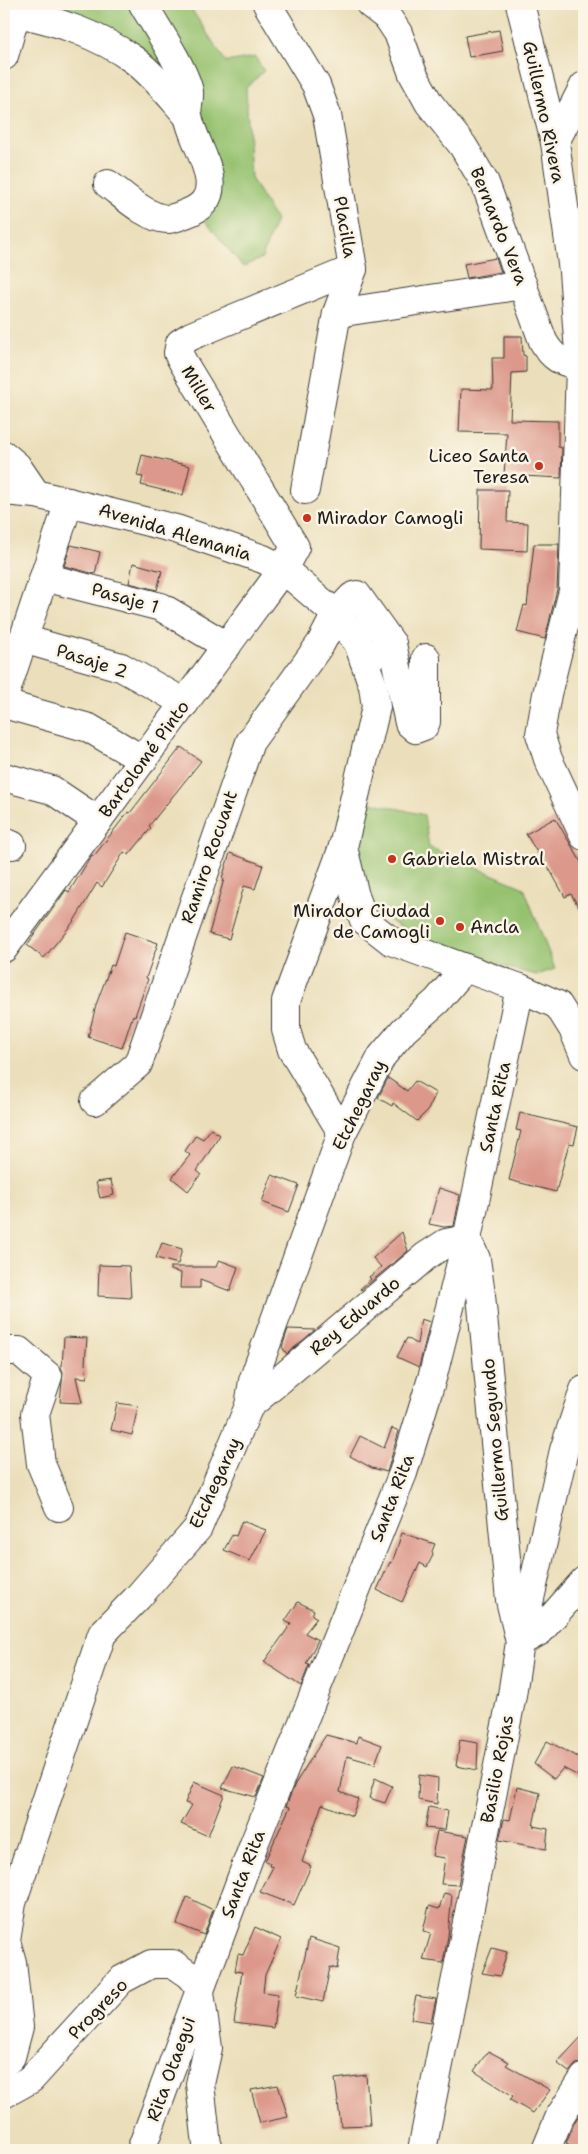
<svg xmlns="http://www.w3.org/2000/svg" width="588" height="2154" viewBox="0 0 588 2154" font-family="'Shantell Sans',sans-serif">
<style>
.green{fill:#96c270;stroke:#596f46}
.building{fill:#dc988b}
.lines{fill:none;stroke-linecap:round;stroke-linejoin:round}
.minor-casing{stroke:#3b3934;stroke-width:30}
.major-casing{stroke:#3b3934;stroke-width:30}
.minor{stroke:#fff;stroke-width:28}
.major{stroke:#fff;stroke-width:28}
.poi-dot{fill:#c8321e;stroke:#fcf5e5;stroke-width:2}
.labels{text-anchor:middle;stroke-width:5;stroke-linejoin:round;paint-order:stroke}
.street-label{font-size:18px;fill:#1c1c1c;stroke:#fcf5e5}
.poi-label{font-size:18px;fill:#1c1c1c;stroke:#fcf5e5;text-anchor:start}
</style>
<rect width="100%" height="100%" fill="#fcf5e5"/>
<filter id="ink" filterUnits="userSpaceOnUse"><feTurbulence type="fractalNoise" baseFrequency=".02" numOctaves="2"/><feDisplacementMap in="SourceGraphic" scale="10" xChannelSelector="R" yChannelSelector="G"/><feConvolveMatrix kernelMatrix="1 2 1 2 8 2 1 2 1" color-interpolation-filters="sRGB"/></filter>
<filter id="wash" filterUnits="userSpaceOnUse"><feTurbulence type="fractalNoise" baseFrequency=".0096" numOctaves="4" result="noise"/><feDisplacementMap in="SourceGraphic" scale="20" xChannelSelector="R" yChannelSelector="G"/><feGaussianBlur stdDeviation="1.12" result="paint"/><feColorMatrix in="noise" values="0 0 0 0 0 0 0 0 0 0 0 0 0 0 0 0 0 1.4 0 .05"/><feComposite in="paint" operator="in"/></filter>
<g filter="url(#wash)">
<rect width="100%" height="100%" fill="#ebdfbb"/>
<g class="green">
<polygon points="34,4 129,4 178,84"/>
<polygon points="168,4 188,4 226,62 255,57 264,71 246,88 251,178 276,220 262,258 243,267 202,217 217,189 156,10"/>
<polygon points="366,801 424,815 429,847 524,888 555,969 537,975 516,970 423,940 378,914 363,882 356,839"/>
</g>
<g id="blocks">
<g class="building">
<polygon points="499,30 503,51 469,57 465,36"/>
<polygon points="496,258 501,272 467,278 464,264"/>
<polygon points="504,336 522,336 523,355 526,356 526,372 512,373 510,420 558,421 558,447 562,448 561,478 504,475 507,433 459,432 461,389 493,390 492,358 504,358"/>
<polygon points="142,455 190,466 183,495 141,485 143,477 137,476"/>
<polygon points="480,490 508,490 507,522 528,523 527,551 479,549"/>
<polygon points="534,544 559,544 557,589 545,639 517,632 524,605 527,606"/>
<polygon points="71,545 100,552 95,574 64,566"/>
<polygon points="133,563 162,571 157,590 129,583"/>
<polygon points="181,747 201,761 149,826 151,828 129,855 124,852 102,887 97,883 74,921 44,958 27,945 66,890 69,892 92,855 94,856 128,812 130,813"/>
<polygon points="555,818 584,867 584,916 571,894 565,897 541,854 539,855 535,849 526,834"/>
<polygon points="230,853 263,865 255,889 244,886 229,939 209,934 224,879 222,878"/>
<polygon points="125,932 158,943 146,978 148,979 135,1016 133,1015 122,1048 88,1037 97,1002 111,965 114,966"/>
<polygon points="388,1078 407,1091 415,1081 436,1093 428,1110 417,1121 393,1103 392,1106 378,1098"/>
<polygon points="520,1113 578,1127 574,1144 569,1143 556,1192 509,1180 521,1131 516,1130"/>
<polygon points="211,1129 220,1135 197,1171 201,1174 188,1191 172,1178 190,1155 185,1151 196,1135 203,1139"/>
<polygon points="272,1175 299,1185 289,1212 262,1202"/>
<polygon points="111,1180 114,1195 100,1198 96,1182"/>
<polygon points="439,1188 460,1195 454,1226 444,1227 429,1224"/>
<polygon points="402,1232 408,1251 361,1290 360,1289 371,1279 369,1277 381,1267 373,1258"/>
<polygon points="162,1243 182,1249 178,1264 156,1258"/>
<polygon points="219,1260 238,1267 230,1291 200,1280 200,1288 180,1288 181,1273 170,1270 170,1267 216,1267"/>
<polygon points="99,1265 129,1266 131,1298 98,1296"/>
<polygon points="421,1319 430,1322 419,1367 397,1357 407,1338 417,1344"/>
<polygon points="288,1329 315,1330 287,1354 282,1347"/>
<polygon points="64,1337 87,1338 85,1363 87,1378 76,1377 82,1403 60,1402 63,1372 60,1365 62,1366"/>
<polygon points="117,1403 138,1406 132,1435 111,1430"/>
<polygon points="392,1428 399,1431 387,1472 372,1468 350,1456 360,1436 384,1448"/>
<polygon points="242,1521 266,1530 250,1561 224,1550 232,1535 236,1536"/>
<polygon points="402,1533 435,1544 432,1551 433,1555 427,1567 420,1563 402,1602 377,1590 390,1562 392,1563"/>
<polygon points="298,1602 314,1610 312,1615 317,1618 305,1633 318,1640 306,1664 309,1665 301,1686 264,1662 291,1624 285,1621"/>
<polygon points="326,1735 357,1743 358,1736 382,1745 375,1764 347,1756 340,1792 358,1799 352,1816 322,1804 302,1862 311,1866 294,1905 260,1892 273,1867 269,1866 270,1863 265,1861 290,1807 286,1806 295,1784"/>
<polygon points="460,1740 478,1743 477,1770 456,1766"/>
<polygon points="547,1741 584,1760 584,1779 563,1768 554,1779 534,1764"/>
<polygon points="233,1766 264,1778 256,1797 222,1788"/>
<polygon points="419,1775 438,1778 437,1804 418,1800"/>
<polygon points="375,1778 392,1786 385,1803 369,1798"/>
<polygon points="194,1782 224,1795 208,1836 181,1824 192,1805 185,1803"/>
<polygon points="517,1787 540,1793 533,1826 548,1829 546,1849 499,1840 504,1819 510,1820"/>
<polygon points="429,1807 448,1811 445,1830 425,1828"/>
<polygon points="437,1831 468,1836 458,1885 441,1884 445,1858 432,1856"/>
<polygon points="444,1893 452,1895 448,1936 443,1963 423,1960 431,1933 423,1931 429,1906 439,1909"/>
<polygon points="187,1897 213,1910 204,1935 177,1924"/>
<polygon points="255,1927 281,1939 265,1975 263,1992 278,1994 273,2028 234,2023 242,1972 235,1971 238,1954 243,1955"/>
<polygon points="309,1938 340,1948 337,1969 330,1967 323,2002 296,1996"/>
<polygon points="492,1948 507,1952 500,1976 482,1973"/>
<polygon points="416,1996 436,1999 431,2022 411,2019"/>
<polygon points="584,2034 584,2062 576,2064 569,2072 557,2063"/>
<polygon points="488,2051 509,2062 506,2065 550,2090 533,2113 510,2100 513,2096 474,2071"/>
<polygon points="366,2075 370,2125 341,2126 335,2079"/>
<polygon points="278,2085 288,2117 260,2123 251,2090"/>
<polygon points="584,2107 584,2140 580,2149 566,2143 574,2123"/>
</g>
</g>
</g>
<g filter="url(#ink)">
<use href="#blocks" fill-opacity="0" stroke="#3b3934" stroke-width="1"/>
<g class="lines">
<defs>
<g id="minor">
<polyline points="267,4 316,85 327,115 353,269 337,313 305,490"/>
<path d="M370,4L388,18L398,33L413,74L429,103L463,146L485,183L543,341C553,359 560,361 580,366"/>
<polyline points="520,4 555,142 573,271 580,366 573,591 547,694 540,734 548,759 584,836"/>
<path d="M16,13C56,20 101,36 134,60C154,75 171,97 187,115"/>
<polyline points="4,56 16,13 15,4"/>
<polyline points="555,142 584,86"/>
<path d="M108,184C123,195 147,218 167,219C172,219 180,216 185,214C236,196 193,148 188,115C186,108 190,100 189,92C185,70 155,25 143,4"/>
<polyline points="337,313 523,285"/>
<polyline points="4,455 17,466 36,494"/>
<polyline points="44,577 161,607 227,646"/>
<polyline points="23,639 121,667 185,703"/>
<polyline points="392,644 409,723 416,729 424,726 426,722 426,658"/>
<polyline points="4,697 69,502"/>
<polyline points="4,704 89,728 143,760"/>
<polyline points="4,777 52,790 98,821"/>
<polyline points="4,842 12,845"/>
<polyline points="4,948 269,588 283,569 295,547 184,364 178,353 180,343 191,336 353,269"/>
<polyline points="95,1101 138,1064 250,742 321,643 336,614 352,597 357,595 392,644 364,660"/>
<polyline points="342,1133 292,1050 286,1030 286,1001 343,847"/>
<polyline points="4,1351 19,1351 48,1376 35,1414 41,1464 59,1507"/>
<polyline points="249,1406 426,1256 446,1243 467,1239 476,1259 481,1295 510,1600 520,1642 540,1631 584,1581"/>
<polyline points="200,1992 208,2048 200,2084 207,2145 210,2150"/>
<polyline points="4,2063 11,2057 19,2027 12,1962 6,1941 12,1903 102,1634 138,1597 198,1528 249,1406 253,1381 342,1133 382,1056 404,1030 437,1001 465,968"/>
<polyline points="4,2094 31,2079 121,1980 151,1964 173,1964 189,1975 200,1988"/>
<polyline points="141,2150 254,1844 403,1473 433,1375 467,1239 520,988"/>
<polyline points="422,2150 512,1695 520,1642 564,1450 584,1390"/>
<polyline points="546,2150 560,2116 584,2078"/>
</g>
<polyline id="major" points="4,491 36,494 176,529 263,559 283,569 336,614 358,643 373,686 376,707 343,847 355,896 364,920 391,941 520,988 558,1005 573,1029 584,1055"/>
</defs>
<use href="#minor" class="minor-casing"/>
<use href="#major" class="major-casing"/>
<use href="#minor" class="minor"/>
<use href="#major" class="major"/>
</g>
</g>
<g class="poi-dot">
<circle cx="539" cy="466" r="5"/>
<circle cx="307" cy="518" r="5"/>
<circle cx="392" cy="859" r="5"/>
<circle cx="440" cy="921" r="5"/>
<circle cx="460" cy="927" r="5"/>
</g>
<g class="labels">
<g class="street-label">
<text transform="translate(544 112) rotate(78)" y="6">Guillermo Rivera</text>
<text transform="translate(499 226) rotate(68)" y="6">Bernardo Vera</text>
<text transform="translate(345 227) rotate(80)" y="6">Placilla</text>
<text transform="translate(199 389) rotate(59)" y="6">Miller</text>
<text transform="translate(175 532) rotate(17)" y="6">Avenida Alemania</text>
<text transform="translate(125 598) rotate(16)" y="6">Pasaje 1</text>
<text transform="translate(92 661) rotate(18)" y="6">Pasaje 2</text>
<text transform="translate(144 759) rotate(-54)" y="6">Bartolomé Pinto</text>
<text transform="translate(209 857) rotate(-71)" y="6">Ramiro Rocuant</text>
<text transform="translate(359 1105) rotate(-64)" y="6">Etchegaray</text>
<text transform="translate(495 1107) rotate(-78)" y="6">Santa Rita</text>
<text transform="translate(355 1316) rotate(-40)" y="6">Rey Eduardo</text>
<text transform="translate(495 1440) rotate(-95)" y="6">Guillermo Segundo</text>
<text transform="translate(215 1483) rotate(-65)" y="6">Etchegaray</text>
<text transform="translate(392 1498) rotate(-69)" y="6">Santa Rita</text>
<text transform="translate(497 1769) rotate(-79)" y="6">Basilio Rojas</text>
<text transform="translate(243 1874) rotate(-69)" y="6">Santa Rita</text>
<text transform="translate(98 2009) rotate(-46)" y="6">Progreso</text>
<text transform="translate(171 2069) rotate(-70)" y="6">Rita Otaegui</text>
</g>
<g class="poi-label">
<text x="529" y="462" text-anchor="end">Liceo Santa<tspan x="529" dy="21">Teresa</tspan></text>
<text x="317" y="524">Mirador Camogli</text>
<text x="402" y="865">Gabriela Mistral</text>
<text x="430" y="917" text-anchor="end">Mirador Ciudad<tspan x="430" dy="21">de Camogli</tspan></text>
<text x="470" y="933">Ancla</text>
</g>
</g>
<rect width="588" height="2154" fill="none" stroke="#fcf5e5" stroke-width="20"/>
</svg>
